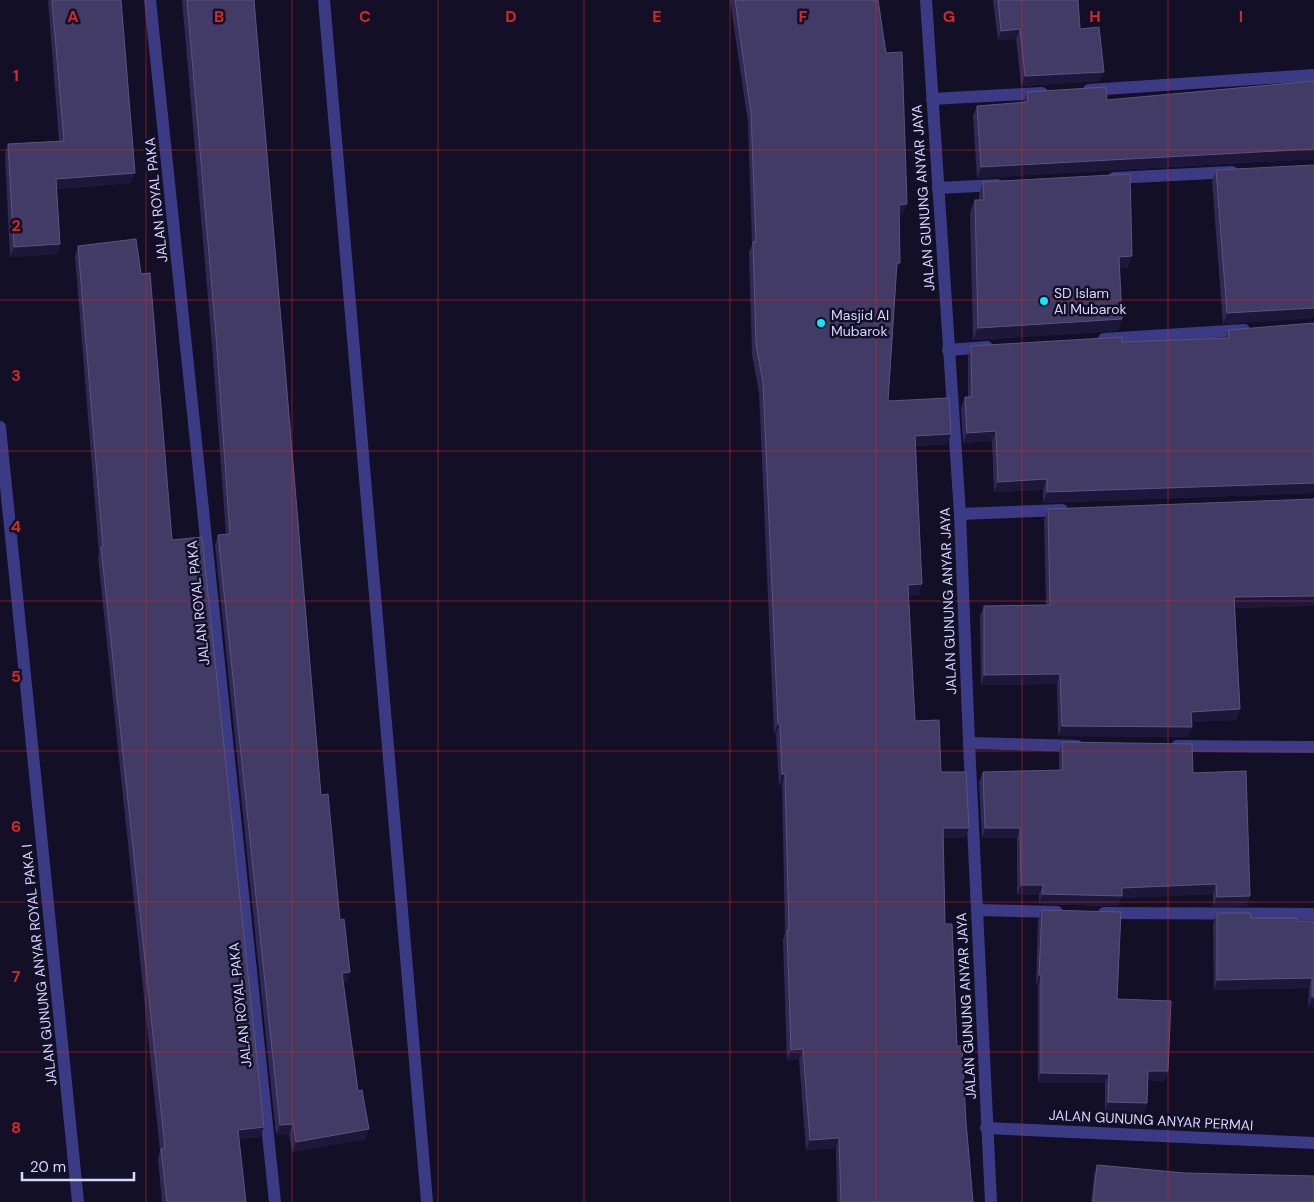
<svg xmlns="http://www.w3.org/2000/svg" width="1314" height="1202" viewBox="0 0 1314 1202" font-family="'DM Sans',sans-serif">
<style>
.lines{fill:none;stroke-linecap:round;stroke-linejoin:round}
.minor{stroke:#3b3b85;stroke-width:12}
.wall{fill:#302954}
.shaded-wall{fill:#1d173a}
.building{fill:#423b66;stroke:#59547e}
.grid{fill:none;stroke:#d62828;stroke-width:1;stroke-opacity:0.55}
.poi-dot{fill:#03edfd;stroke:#130f26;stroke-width:2}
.labels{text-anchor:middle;stroke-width:5;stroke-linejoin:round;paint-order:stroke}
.street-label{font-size:14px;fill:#d8d5ff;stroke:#130f26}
.poi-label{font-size:14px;fill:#d8d5ff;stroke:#130f26;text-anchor:start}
.grid-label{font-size:16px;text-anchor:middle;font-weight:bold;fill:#d62828;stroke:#130f26;stroke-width:5;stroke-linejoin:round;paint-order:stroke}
</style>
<rect width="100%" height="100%" fill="#130f26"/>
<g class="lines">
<g class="minor">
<polyline points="150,0 275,1202"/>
<polyline points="324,0 427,1202"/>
<polyline points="926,0 960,514 969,743 991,1202"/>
<polyline points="1089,90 1314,75"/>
<polyline points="932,99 1042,93"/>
<polyline points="1114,178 1232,172"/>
<polyline points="938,188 997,185"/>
<polyline points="1104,339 1244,330"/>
<polyline points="948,350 987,347"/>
<polyline points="0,427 78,1202"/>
<polyline points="960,514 1062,510"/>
<polyline points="969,743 1077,746"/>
<polyline points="1177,746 1314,747"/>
<polyline points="977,910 1057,912"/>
<polyline points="1104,913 1314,914"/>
<polyline points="986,1128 1314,1143"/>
</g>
</g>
<g class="wall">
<polygon points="48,0 121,0 131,183 57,189 60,244 57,254 10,257 5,154 8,144 59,141"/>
<polygon points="182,0 254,0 321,795 347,982 343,982 358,1091 369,1129 365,1139 292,1152 289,1134 276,1135 215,545 218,535 226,534 212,345"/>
<polygon points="730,0 878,0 903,215 899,215 888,401 947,444 916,446 919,595 908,595 915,721 941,772 965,838 943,838 945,924 957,1046 966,1122 973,1202 837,1202 836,1148 806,1150 799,1059 787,1060 783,940 785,933 782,785 779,785 776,734 774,734 759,393 752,355 749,252 752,245 748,123"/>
<polygon points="993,0 1078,0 1080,29 1100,81 1021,86 1016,39 998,40"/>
<polygon points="1314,81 1314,159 977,178 973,116 977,106 1023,102 1027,92 1107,100"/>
<polygon points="1314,165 1314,318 1223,324 1212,181 1216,170"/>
<polygon points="983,182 1128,268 1119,268 1122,319 1117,331 973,340 970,212 975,200 979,200 979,194"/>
<polygon points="78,246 172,540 260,1137 239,1139 246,1202 162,1202 158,1159 160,1151 98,557 99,553 75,256"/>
<polygon points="1314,323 1314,493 1043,503 1043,490 994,492 992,441 963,443 961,408 965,397 968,397 968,357 971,346 1225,339 1228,330"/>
<polygon points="1314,499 1314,606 1235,608 1240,709 1236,720 1192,722 1192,727 1188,737 1058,736 1057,684 981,685 980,616 984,606 1046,605 1044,519 1048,509"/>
<polygon points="1062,742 1193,773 1250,896 1246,906 1213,907 1213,894 1121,898 1118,906 1039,904 1039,895 1017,895 1017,838 982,838 979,782 983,772 1059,771 1059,752"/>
<polygon points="1042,910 1117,999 1168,1071 1164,1081 1148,1080 1147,1103 1144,1113 1105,1112 1105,1083 1038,1083 1038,985 1036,985 1038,920"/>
<polygon points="1217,913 1251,918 1314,921 1314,1007 1308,1007 1309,988 1214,990 1213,923"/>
<polygon points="1097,1165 1185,1173 1314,1202 1091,1202 1094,1175"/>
</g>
<g class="shaded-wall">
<polygon points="1020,29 1016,39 998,40 1001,31"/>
<polygon points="1104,72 1100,81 1021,86 1025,76"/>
<polygon points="1314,149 1314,159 977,178 981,167"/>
<polygon points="135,173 131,183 53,189 56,179"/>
<polygon points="907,204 903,215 895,215 899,205"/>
<polygon points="60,244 57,254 10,257 14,247"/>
<polygon points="1132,256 1128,268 1115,268 1119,257"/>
<polygon points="897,263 900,263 896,273"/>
<polygon points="1314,308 1314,318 1223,324 1227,313"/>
<polygon points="1122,319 1117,331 973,340 978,328"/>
<polygon points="996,431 992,441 963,443 967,433"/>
<polygon points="951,434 947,444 911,446 915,436"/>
<polygon points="1047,479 1043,490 994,492 998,482"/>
<polygon points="1314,483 1314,493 1043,503 1047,492"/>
<polygon points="922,584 919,595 904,596 908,585"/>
<polygon points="1314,596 1314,606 1231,608 1234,597"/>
<polygon points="1060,674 1057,684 981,685 984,675"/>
<polygon points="1240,709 1236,720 1187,722 1191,712"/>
<polygon points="778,724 780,724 776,734 774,734"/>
<polygon points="1062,726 1192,727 1188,737 1058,736"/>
<polygon points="782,774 785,774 782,785 779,785"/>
<polygon points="943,828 969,828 965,838 939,838"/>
<polygon points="985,828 1020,828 1017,838 982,838"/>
<polygon points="1216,884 1213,894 1121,898 1118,906 1039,904 1042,894 1122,888"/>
<polygon points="1021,885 1043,885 1039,895 1017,895"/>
<polygon points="1250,896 1246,906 1213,907 1217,897"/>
<polygon points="350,972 347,982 338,983 342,973"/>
<polygon points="1039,975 1041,975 1038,985 1036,985"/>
<polygon points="1312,978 1309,988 1214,990 1217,980"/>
<polygon points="1312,997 1314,997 1314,1007 1308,1007"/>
<polygon points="803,1049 799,1059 787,1060 791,1050"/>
<polygon points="1148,1071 1168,1071 1164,1081 1145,1080"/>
<polygon points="1041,1073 1109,1074 1105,1083 1038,1083"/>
<polygon points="1108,1102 1147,1103 1144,1113 1105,1112"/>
<polygon points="293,1124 289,1134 276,1135 280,1125"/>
<polygon points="264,1127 260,1137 235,1140 238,1130"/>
<polygon points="369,1129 365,1139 292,1152 296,1142"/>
<polygon points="839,1138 836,1148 806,1150 810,1140"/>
</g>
<g class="building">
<polygon points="52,0 121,0 135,173 56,179 60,244 14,247 8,144 64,141"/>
<polygon points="187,0 254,0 321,795 328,794 340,920 344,919 350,972 342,973 358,1091 362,1090 369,1129 296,1142 293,1124 280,1125 218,535 230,534 216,335"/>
<polygon points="735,0 878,0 886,53 902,52 907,204 899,205 900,263 897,263 888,401 949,398 951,434 915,436 922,584 908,585 915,721 939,720 941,772 966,772 969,828 943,828 945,924 952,924 957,1046 962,1046 966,1122 973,1202 841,1202 839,1138 810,1140 803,1049 791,1050 787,930 789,930 785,774 782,774 780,724 778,724 763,382 756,345 753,242 756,242 751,113"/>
<polygon points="998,0 1078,0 1080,29 1099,27 1104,72 1025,76 1020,29 1001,31"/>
<polygon points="1314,81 1314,149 981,167 977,106 1028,102 1027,92 1106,87 1107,100"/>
<polygon points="1314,165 1314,308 1227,313 1216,170"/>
<polygon points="1130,174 1132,256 1119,257 1122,319 978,328 975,200 984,200 983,182"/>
<polygon points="136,239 141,274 150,273 172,540 202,537 264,1127 238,1130 246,1202 167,1202 161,1149 165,1148 101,547 103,547 78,246"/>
<polygon points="1314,323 1314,483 1047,492 1047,479 998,482 996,431 967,433 965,397 972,397 971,346 1122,337 1122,342 1229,338 1228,330"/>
<polygon points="1314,499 1314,596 1234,597 1240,709 1191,712 1192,727 1062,726 1060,674 984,675 984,606 1050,605 1048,509"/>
<polygon points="1062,742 1192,744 1193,773 1246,771 1250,896 1217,897 1216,884 1122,888 1122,896 1042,894 1043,885 1021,885 1020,828 985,828 983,772 1063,770"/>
<polygon points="1042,910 1121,912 1117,999 1171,1001 1168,1071 1148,1071 1147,1103 1108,1102 1109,1074 1041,1073 1041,975 1039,975"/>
<polygon points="1217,913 1250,913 1251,918 1297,918 1297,921 1314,921 1314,997 1312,997 1312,978 1217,980"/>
<polygon points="1097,1165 1185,1173 1314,1176 1314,1202 1093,1202"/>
</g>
<path class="grid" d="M146,0V1202M292,0V1202M438,0V1202M584,0V1202M730,0V1202M876,0V1202M1022,0V1202M1168,0V1202M0,150H1314M0,300H1314M0,451H1314M0,601H1314M0,751H1314M0,902H1314M0,1052H1314"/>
<g class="poi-dot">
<circle cx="1044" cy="301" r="5"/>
<circle cx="821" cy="323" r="5"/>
</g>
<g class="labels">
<g class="street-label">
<text transform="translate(923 198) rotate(-94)" y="5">JALAN GUNUNG ANYAR JAYA</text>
<text transform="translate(156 200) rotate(-96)" y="5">JALAN ROYAL PAKA</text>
<text transform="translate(948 601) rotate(-92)" y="5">JALAN GUNUNG ANYAR JAYA</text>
<text transform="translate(198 603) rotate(-96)" y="5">JALAN ROYAL PAKA</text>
<text transform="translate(39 965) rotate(-96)" y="5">JALAN GUNUNG ANYAR ROYAL PAKA I</text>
<text transform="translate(240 1005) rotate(-96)" y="5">JALAN ROYAL PAKA</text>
<text transform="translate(966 1006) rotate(-93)" y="5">JALAN GUNUNG ANYAR JAYA</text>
<text transform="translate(1151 1120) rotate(3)" y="5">JALAN GUNUNG ANYAR PERMAI</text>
</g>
<g class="poi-label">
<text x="1054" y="298">SD Islam<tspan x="1054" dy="16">Al Mubarok</tspan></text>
<text x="831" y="320">Masjid Al<tspan x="831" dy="16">Mubarok</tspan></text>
</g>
</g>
<g class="grid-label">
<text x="73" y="22">A</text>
<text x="219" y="22">B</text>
<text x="365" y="22">C</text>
<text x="511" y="22">D</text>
<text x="657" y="22">E</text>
<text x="803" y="22">F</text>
<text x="949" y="22">G</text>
<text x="1095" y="22">H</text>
<text x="1241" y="22">I</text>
<text x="16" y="81">1</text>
<text x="16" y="231">2</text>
<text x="16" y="381">3</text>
<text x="16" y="532">4</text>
<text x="16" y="682">5</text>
<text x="16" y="832">6</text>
<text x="16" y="982">7</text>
<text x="16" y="1133">8</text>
</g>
<path d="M22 1172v8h112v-8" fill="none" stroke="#d8d5ff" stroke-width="2.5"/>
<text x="30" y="1172" font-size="15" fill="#d8d5ff" stroke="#130f26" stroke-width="4" paint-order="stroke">20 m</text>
</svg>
